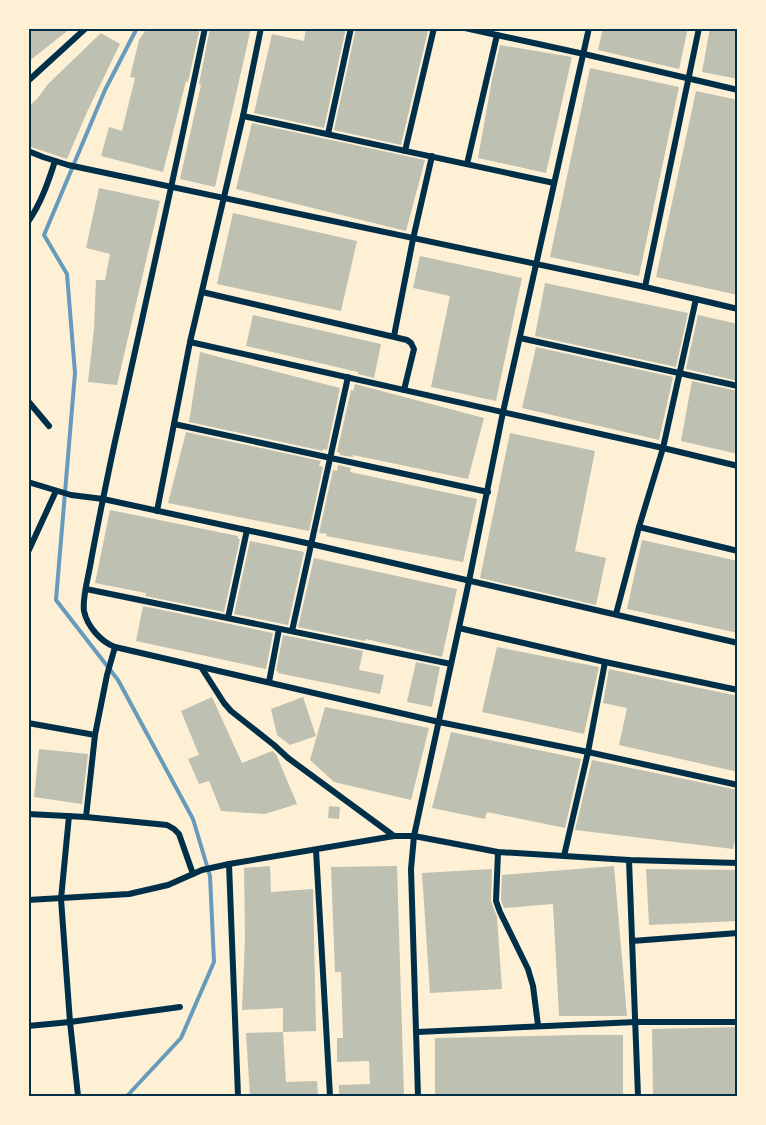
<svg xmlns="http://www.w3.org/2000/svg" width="766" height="1125" viewBox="0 0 766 1125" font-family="'DM Sans',sans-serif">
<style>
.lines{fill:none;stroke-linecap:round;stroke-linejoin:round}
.stream{stroke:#669bbc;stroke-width:4}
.building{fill:#bec0b2}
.minor{stroke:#003049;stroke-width:6}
.neatline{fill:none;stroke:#003049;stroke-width:2}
</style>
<rect width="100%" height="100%" fill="#fdf0d5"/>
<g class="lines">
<polyline class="stream" points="127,1096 181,1038 214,962 210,876 193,819 118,680 56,600 75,373 67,274 44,235 105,90 137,28"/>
</g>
<g class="building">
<polygon points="28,28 71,28 28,62"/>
<polygon points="147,28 200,28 188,82 186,81 163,172 101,156 109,127 122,131 135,78 130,77 139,40"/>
<polygon points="210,28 251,28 215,187 180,179 201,85 199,84"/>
<polygon points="306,28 346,28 324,128 254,113 272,34 304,41"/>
<polygon points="356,28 412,28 428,31 401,145 334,130"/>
<polygon points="603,28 688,28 679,69 598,50"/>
<polygon points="710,28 738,28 738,79 702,72"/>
<polygon points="101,33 120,44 87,112 67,159 28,146 28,107 37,99 48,84"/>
<polygon points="500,45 572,57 546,173 478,158 492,79"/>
<polygon points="590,68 679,87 639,276 550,257"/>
<polygon points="696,91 738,100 738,295 656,277"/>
<polygon points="252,123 425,160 406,231 236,189"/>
<polygon points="99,188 160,201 117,385 88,382 94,329 96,280 105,280 110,254 86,248"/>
<polygon points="233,213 357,241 341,311 217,284"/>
<polygon points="420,256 522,278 496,401 431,387 450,296 413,288"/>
<polygon points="545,283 688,313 676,367 535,336"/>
<polygon points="253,315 381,344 374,378 358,374 358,372 246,346"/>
<polygon points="698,315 738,324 738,381 686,369"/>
<polygon points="536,347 673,377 659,440 522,408"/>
<polygon points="200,352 340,388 327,450 323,449 323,451 189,422"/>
<polygon points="692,381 738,391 738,454 681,441"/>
<polygon points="355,384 484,418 468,479 353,455 353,457 340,455 340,453 337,452 351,390 353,391"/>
<polygon points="186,432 321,461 319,466 323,467 309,531 168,503"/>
<polygon points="510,433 595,451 575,551 606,558 596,605 480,578"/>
<polygon points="338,465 351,468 350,472 477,499 463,562 326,536 327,534 319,533 333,470 337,471"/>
<polygon points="110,510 238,536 238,539 240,539 224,612 145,596 146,593 95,583"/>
<polygon points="642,540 738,561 738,633 627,609"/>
<polygon points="250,541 304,552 288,625 234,614"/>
<polygon points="314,558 457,589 442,657 366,639 365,641 298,627"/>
<polygon points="143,606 273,633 266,669 136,641"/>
<polygon points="283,635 363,651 359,670 384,675 380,694 278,673 278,671 276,671"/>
<polygon points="497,647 599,667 584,734 482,712"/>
<polygon points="416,662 440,667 432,707 407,702"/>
<polygon points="609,669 738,696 738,772 619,745 627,708 603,703"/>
<polygon points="212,697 242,763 272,751 276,754 297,804 265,814 221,811 209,781 199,784 188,759 199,755 181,711"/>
<polygon points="303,697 316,736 290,745 277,735 271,709"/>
<polygon points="325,707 429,728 411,800 334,782 310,760"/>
<polygon points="451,732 581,759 565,828 487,812 485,819 432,808"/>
<polygon points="39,749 88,754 82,804 34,797"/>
<polygon points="592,760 738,790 738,828 733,849 575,830"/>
<polygon points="329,806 340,807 339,819 328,818"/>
<polygon points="270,866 271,892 313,889 316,1031 283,1032 283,1008 242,1010 245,938 244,868"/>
<polygon points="397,866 404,1096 339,1096 339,1085 370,1084 369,1061 337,1062 337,1038 343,1038 341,972 335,972 331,867"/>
<polygon points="614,866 627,1016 559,1016 553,904 504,908 501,900 502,875"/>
<polygon points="492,869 491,901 497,917 502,989 430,993 422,873"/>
<polygon points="646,869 738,870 738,921 649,925"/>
<polygon points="738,1027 738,1096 653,1096 652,1029"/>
<polygon points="283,1032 286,1082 317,1081 318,1096 250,1096 246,1033"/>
<polygon points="577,1035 623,1035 623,1096 435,1096 435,1038"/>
</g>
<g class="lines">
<g class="minor">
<path d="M205,28C176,168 145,307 114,446C106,484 98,522 91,561C89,575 82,597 84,611C87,626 101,642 115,647L439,722L588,752L738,785"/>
<polyline points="465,28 584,54 738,90"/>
<polyline points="28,81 86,28"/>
<polyline points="243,116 554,183"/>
<polyline points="328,134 351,28"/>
<polyline points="28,151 43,157 68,165 645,287 738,309"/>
<polyline points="405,151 434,28"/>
<polyline points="467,164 497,35"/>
<path d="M28,222C41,203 48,183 55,161"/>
<polyline points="645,287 699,28"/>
<polyline points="202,292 407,340 411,343 414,349 404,390"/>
<polyline points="394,336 413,239 432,156"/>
<polyline points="520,338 738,386"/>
<polyline points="190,342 663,448 738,466"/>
<polyline points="28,401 49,426"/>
<polyline points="174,424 488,492"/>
<polyline points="28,482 71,495 103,499 311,544 738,643"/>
<polyline points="157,511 190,342 243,116 261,28"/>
<polyline points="639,527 738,551"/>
<polyline points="28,552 56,491"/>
<polyline points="86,589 451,664"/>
<polyline points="616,614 639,527 663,448 696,299"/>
<polyline points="228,618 247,530"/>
<polyline points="459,628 605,662 738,690"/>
<polyline points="292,631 348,377"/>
<polyline points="201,667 224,703 231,711 274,745 288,758 394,836"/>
<polyline points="269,682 279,629"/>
<polyline points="28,723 95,735"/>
<polyline points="28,814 86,817 167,825 174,829 179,834 193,874"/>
<polyline points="69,816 61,899 70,1022 78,1096"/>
<polyline points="86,817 95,735 107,675 115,647"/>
<polyline points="316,850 330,1096"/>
<polyline points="498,852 496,901 500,912 528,969 533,986 538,1025"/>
<polyline points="564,856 588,752 605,662"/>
<polyline points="629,860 638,1096"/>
<polyline points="229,864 238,1096"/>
<polyline points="28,900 129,894 168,885 202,870 229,864 394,836 414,836 498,852 629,860 738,863"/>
<polyline points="632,941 738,933"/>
<polyline points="28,1026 70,1022 180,1007"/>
<polyline points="417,1032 636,1022 738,1022"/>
<polyline points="418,1096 411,869 414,836 469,581 503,412 589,28"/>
</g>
</g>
<rect width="766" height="1125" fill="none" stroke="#fdf0d5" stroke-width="60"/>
<rect x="30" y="30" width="706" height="1065" class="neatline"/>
</svg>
